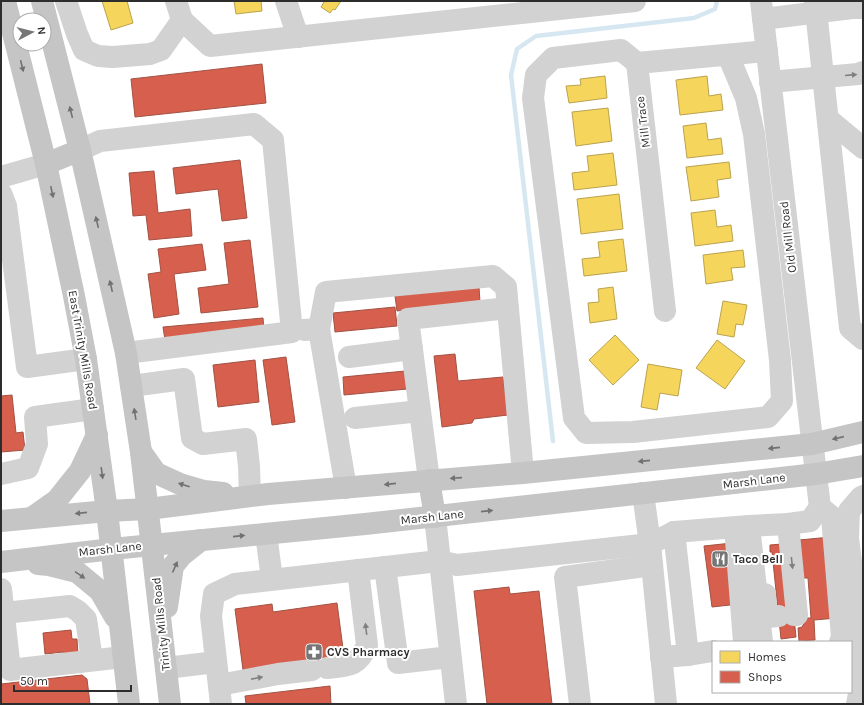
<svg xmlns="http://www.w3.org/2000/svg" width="864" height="705" viewBox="0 0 864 705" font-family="Karla,sans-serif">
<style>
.homes{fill:#f6d55c;stroke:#baa34e}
.shops{fill:#d6604d;stroke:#a35143}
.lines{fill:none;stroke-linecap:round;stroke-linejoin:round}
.stream{stroke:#d6e7f2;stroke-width:4.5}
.minor{stroke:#d2d2d2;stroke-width:22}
.major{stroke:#c5c5c5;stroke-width:22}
.oneway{fill:#717171}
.oneway2{fill:#808080}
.labels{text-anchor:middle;stroke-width:4;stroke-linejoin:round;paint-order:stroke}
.street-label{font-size:12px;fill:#2d2d2d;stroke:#fff}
.poi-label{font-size:12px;font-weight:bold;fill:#2d2d2d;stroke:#fff;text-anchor:start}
</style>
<rect width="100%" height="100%" fill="#fff"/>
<g class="homes">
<polygon points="102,1 127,1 133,23 111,30"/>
<polygon points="234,1 261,1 262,11 236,14"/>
<polygon points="322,1 341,1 335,10 333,9 330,13 321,7 324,2"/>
<polygon points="605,76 607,98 569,103 566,86 581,85 580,79"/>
<polygon points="707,76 709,96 721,94 723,110 680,115 676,80"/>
<polygon points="608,108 612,141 576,146 572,112"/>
<polygon points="706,123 708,140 721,138 723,154 687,158 683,126"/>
<polygon points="613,153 617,185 574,190 572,173 589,171 587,156"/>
<polygon points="729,162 731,178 717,180 719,197 691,201 686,167"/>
<polygon points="619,194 623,229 581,234 577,199"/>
<polygon points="715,210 717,227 731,225 733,241 695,246 691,213"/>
<polygon points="623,239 627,271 584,276 582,259 600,257 598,242"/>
<polygon points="743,250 745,267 731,268 733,280 706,284 703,255"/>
<polygon points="613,287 617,319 590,323 588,303 599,302 598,289"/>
<polygon points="723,301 747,305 743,325 736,324 734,337 717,334"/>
<polygon points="615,335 639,360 613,385 589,360"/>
<polygon points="717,340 745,361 725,389 696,368"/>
<polygon points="648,364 682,370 678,396 660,393 657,410 641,407"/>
</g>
<g class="shops">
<polygon points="262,64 266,103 135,117 131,79"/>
<polygon points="240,160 247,218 222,221 218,189 176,194 173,168"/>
<polygon points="154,171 158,213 190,209 192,236 149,240 146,215 133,216 129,173"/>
<polygon points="250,240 258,307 201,313 198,288 229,284 224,243"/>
<polygon points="202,244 206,270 174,274 179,314 154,318 148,274 161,272 158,249"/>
<polygon points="479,287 480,302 397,311 395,296"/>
<polygon points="395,307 397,326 335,332 333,313"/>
<polygon points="263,318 264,330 165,340 163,327"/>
<polygon points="455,354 458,381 503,377 508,415 474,419 472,423 442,427 434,356"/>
<polygon points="286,357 295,422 272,425 263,360"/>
<polygon points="255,360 259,402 218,407 213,365"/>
<polygon points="405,371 407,389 344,395 343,377"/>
<polygon points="12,395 16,433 23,432 25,450 1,452 1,396"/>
<polygon points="831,537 837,618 814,620 815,640 799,641 798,628 802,627 807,618 811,618 808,578 802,578 799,540"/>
<polygon points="732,543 739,604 712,607 704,546"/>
<polygon points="782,544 787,550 796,637 781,639 772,552 770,552 770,545"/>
<polygon points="509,587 510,594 539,591 552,704 487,704 474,591"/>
<polygon points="337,603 344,656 312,673 243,670 235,609 272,604 273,612"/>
<polygon points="71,630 72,639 77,639 78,654 64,656 63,652 45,654 43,633"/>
<polygon points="82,675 87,679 90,704 1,704 1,684"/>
<polygon points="330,686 331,704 246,704 245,696"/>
</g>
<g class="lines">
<polyline class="stream" points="553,441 511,75 517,49 536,36 694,18 715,9 717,1"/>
<g class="minor">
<polyline points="66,1 77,34 84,50 98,56 113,57 150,54 161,50 182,20"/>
<polyline points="176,1 182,20"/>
<polyline points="286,1 298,37"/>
<polyline points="761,1 816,474 820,507 832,517 842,637 840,642"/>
<polyline points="815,1 850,328 863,339"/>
<polyline points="763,19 852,8 863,8"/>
<polyline points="182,20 210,46 635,1"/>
<polyline points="637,63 621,50 553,58 536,75 533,98 574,418 586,433 633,432 768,417 782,401 780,360 754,134 746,98 728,55"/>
<polyline points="770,82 858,74 863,72"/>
<polyline points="828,119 863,148"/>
<polyline points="80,150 100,141 254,124 273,140 292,332 126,353"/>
<polyline points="1,177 46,164"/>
<polyline points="1,193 6,206 27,367 86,359"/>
<polyline points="665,311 637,63 767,51"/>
<polyline points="319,329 326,292 493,276 506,287 523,473"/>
<polyline points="304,330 319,329 346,488"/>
<polyline points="349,357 412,349"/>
<polyline points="131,386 184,379 192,438 203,444 246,439 249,466 250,496"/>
<polyline points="355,418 420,411"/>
<polyline points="1,474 28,468 37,444 35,417 93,409"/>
<polyline points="429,480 408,319 508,308"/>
<polyline points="643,493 650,544 666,704"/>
<polyline points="435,517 456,704"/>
<polyline points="788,524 797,615 794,615"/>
<polyline points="266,534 272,579"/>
<polyline points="736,540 744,642"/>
<polyline points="385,567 398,663 450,657"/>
<polyline points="1,589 10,670 123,657"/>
<polyline points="765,594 767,617 779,616"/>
<polyline points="4,613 70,606 78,611 86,619 92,660"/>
<polyline points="762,642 749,526 788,524 810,521 820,507"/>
<polyline points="688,655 713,651"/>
<polyline points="661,657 688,655 674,532"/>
<polyline points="166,668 216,662"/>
<path d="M327,668C348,666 358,667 367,645L358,570"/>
<polyline points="219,685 278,674 312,670"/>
<polyline points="221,704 211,616 214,594 235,584 439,561 457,565 650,544 674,532 749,526"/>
<polyline points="580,704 565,577 652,565"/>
<polyline points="857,704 860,689 862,652 848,538 849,511 861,497 863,496"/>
</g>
<g class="major">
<polyline points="5,1 46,164 74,296 86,359 107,511 129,704"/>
<polyline points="42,1 80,150 126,353 141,452 170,704"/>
<polyline points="46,164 80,150"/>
<polyline points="141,452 156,473 180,484 204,491 223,493"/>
<polyline points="429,480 435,517"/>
<polyline points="33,517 57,500 68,486 80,471 97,435"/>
<polyline points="1,521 107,511 148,509 268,494 523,473 812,444 863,432"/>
<polyline points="1,562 112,549 365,524 816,474 863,466"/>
<polyline points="38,564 49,565 77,572 100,591 115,617"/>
<polyline points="167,607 173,566 182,555 201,540"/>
</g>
</g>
<defs><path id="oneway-solid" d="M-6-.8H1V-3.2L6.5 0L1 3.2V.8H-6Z"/></defs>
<g class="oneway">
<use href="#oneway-solid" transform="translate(22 66) rotate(76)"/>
<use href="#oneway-solid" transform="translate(71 112) rotate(-104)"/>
<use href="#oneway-solid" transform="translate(52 192) rotate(78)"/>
<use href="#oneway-solid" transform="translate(97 222) rotate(-103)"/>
<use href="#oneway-solid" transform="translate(111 286) rotate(-103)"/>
<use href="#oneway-solid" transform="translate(135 414) rotate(-99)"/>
<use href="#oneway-solid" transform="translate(838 438) rotate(167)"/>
<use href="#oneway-solid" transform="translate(774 448) rotate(174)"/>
<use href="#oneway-solid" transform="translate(644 461) rotate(174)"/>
<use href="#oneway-solid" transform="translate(102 473) rotate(82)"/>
<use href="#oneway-solid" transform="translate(456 478) rotate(176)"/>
<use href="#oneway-solid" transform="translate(390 484) rotate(174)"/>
<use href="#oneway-solid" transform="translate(184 485) rotate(-162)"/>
<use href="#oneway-solid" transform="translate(487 511) rotate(-6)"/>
<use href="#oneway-solid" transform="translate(81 513) rotate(174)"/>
<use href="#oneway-solid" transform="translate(239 536) rotate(-6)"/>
<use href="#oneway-solid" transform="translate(175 567) rotate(-66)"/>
<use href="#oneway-solid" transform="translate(80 575) rotate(34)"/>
</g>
<g class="oneway2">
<use href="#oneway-solid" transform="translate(851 75) rotate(-5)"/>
<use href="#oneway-solid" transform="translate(792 563) rotate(84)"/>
<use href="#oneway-solid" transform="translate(366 629) rotate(-97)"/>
<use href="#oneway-solid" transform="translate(257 678) rotate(-11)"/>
</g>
<defs>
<symbol id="restaurant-square" viewBox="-11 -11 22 22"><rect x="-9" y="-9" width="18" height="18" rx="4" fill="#767676" stroke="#fff"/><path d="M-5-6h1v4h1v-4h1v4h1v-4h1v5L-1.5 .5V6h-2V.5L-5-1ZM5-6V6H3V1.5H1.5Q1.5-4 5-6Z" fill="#fff"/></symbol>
<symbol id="pharmacy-square" viewBox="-11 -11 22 22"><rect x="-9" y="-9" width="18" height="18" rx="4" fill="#767676" stroke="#fff"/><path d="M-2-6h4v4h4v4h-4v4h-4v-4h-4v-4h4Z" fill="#fff"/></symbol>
</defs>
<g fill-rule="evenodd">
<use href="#restaurant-square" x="710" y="549" width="20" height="20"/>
<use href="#pharmacy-square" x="304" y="642" width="20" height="20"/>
</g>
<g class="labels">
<g class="street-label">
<text transform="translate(643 122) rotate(-97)" y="4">Mill Trace</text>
<text transform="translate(788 237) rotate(-97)" y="4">Old Mill Road</text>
<text transform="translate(83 350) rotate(80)" y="4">East Trinity Mills Road</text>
<text transform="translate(754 481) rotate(-7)" y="4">Marsh Lane</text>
<text transform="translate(432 517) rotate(-6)" y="4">Marsh Lane</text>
<text transform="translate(110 549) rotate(-6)" y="4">Marsh Lane</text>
<text transform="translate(161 624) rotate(-96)" y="4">Trinity Mills Road</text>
</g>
<g class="poi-label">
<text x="733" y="563">Taco Bell</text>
<text x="327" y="656">CVS Pharmacy</text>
</g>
</g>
<rect width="864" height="705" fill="none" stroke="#2d2d2d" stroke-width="4"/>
<rect x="712" y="641" width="140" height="52" fill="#ffffff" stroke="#ababab"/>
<rect x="720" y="651" width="20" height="12" fill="#f6d55c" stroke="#ababab"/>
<text x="748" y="661" font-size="12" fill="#2d2d2d">Homes</text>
<rect x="720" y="671" width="20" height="12" fill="#d6604d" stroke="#ababab"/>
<text x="748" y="681" font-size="12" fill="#2d2d2d">Shops</text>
<g transform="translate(32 32) rotate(83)"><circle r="19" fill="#ffffff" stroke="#ababab"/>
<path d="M0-3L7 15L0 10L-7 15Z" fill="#767676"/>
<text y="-6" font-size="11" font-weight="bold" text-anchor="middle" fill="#2d2d2d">N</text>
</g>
<path d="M14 685v6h117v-6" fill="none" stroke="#2d2d2d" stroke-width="2"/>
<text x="20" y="685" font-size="12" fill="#2d2d2d" stroke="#ffffff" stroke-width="3" paint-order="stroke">50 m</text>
</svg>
